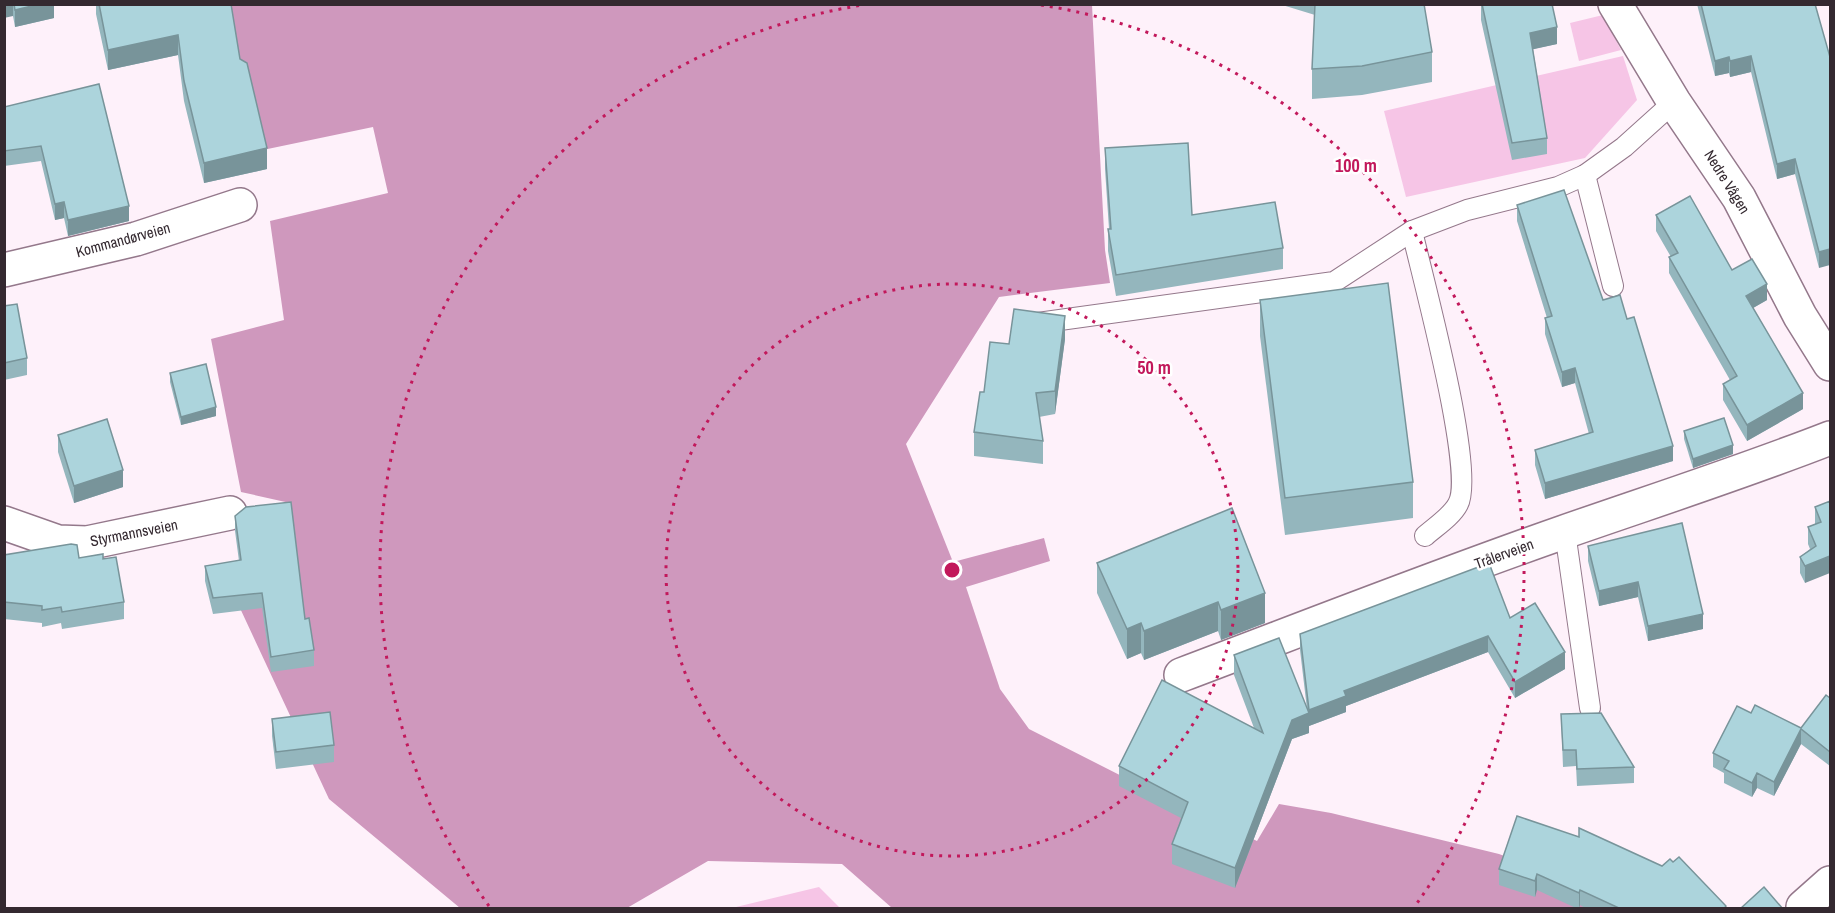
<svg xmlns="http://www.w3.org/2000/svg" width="1835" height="913" viewBox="0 0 1835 913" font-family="'Archivo Narrow',sans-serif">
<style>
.green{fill:#f6c5e6}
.water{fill:#cf98bd}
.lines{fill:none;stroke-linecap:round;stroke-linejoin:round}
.lane-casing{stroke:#94788b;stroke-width:22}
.street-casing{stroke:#94788b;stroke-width:36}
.lane{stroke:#fff;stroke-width:20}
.street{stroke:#fff;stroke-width:33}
.wall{fill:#94b6bd}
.shaded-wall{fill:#78949a}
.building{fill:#acd4dc;stroke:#78949a;stroke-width:1.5}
.ring{fill:none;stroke:#c2185b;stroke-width:3;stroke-dasharray:3 6}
.labels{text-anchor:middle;stroke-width:5;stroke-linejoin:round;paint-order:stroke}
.street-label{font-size:15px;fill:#342930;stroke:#fff}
.centre{fill:#c2185b;stroke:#fff;stroke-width:3}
.ring-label{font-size:18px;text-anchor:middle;font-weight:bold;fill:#c2185b;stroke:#fff;stroke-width:5;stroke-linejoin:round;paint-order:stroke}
</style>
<rect width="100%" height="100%" fill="#fef1fa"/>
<g class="green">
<polygon points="1603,15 1621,50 1579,61 1570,23"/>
<polygon points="1623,56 1637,100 1585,158 1406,197 1384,111"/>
<polygon points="819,887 840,908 732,908"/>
</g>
<polygon class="water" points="229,5 1092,5 1105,250 1110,283 999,297 906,444 953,562 1044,538 1050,561 966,587 1000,689 1029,729 1165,798 1257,841 1279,804 1331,813 1499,854 1644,908 892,908 842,864 708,861 627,908 460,908 329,799 239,606 290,503 241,492 211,339 284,320 270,221 388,193 373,127 258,151"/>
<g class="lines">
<defs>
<g id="lane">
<polyline points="1585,175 1613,286"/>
<path d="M1412,231C1422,276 1476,472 1458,504C1452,516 1435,527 1425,536"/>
<polyline points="1038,323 1334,282 1412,231 1467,210 1558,187 1585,175 1624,147 1674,102"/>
<polyline points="1565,532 1590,708"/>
</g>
<g id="street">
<polyline points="1615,4 1674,102 1739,198 1800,316 1830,364"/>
<polyline points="4,270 136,239 240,205"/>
<polyline points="4,523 58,542 87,543 230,513"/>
<path d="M1181,675C1308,627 1435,577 1564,532C1653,501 1743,472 1830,438"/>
<polyline points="1805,908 1803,907 1830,883"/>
</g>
</defs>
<use href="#lane" class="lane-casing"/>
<use href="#street" class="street-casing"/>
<use href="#lane" class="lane"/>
<use href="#street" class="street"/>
</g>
<g class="wall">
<polygon points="4,4 54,4 54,18 15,27 13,16"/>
<polygon points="96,4 231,4 240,59 267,169 204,183 184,101 178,55 108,70 96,14"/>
<polygon points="1279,4 1424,4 1432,52 1432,82 1362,95 1312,99 1312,69 1315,15"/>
<polygon points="1481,4 1552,4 1557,44 1533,49 1547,138 1547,154 1512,160 1481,20"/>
<polygon points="1697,4 1815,4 1830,57 1819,268 1795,174 1777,179 1751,72 1730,77 1729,73 1715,76"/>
<polygon points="4,107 129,221 68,236 64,218 55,220 41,161 4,166"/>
<polygon points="1105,148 1192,215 1283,248 1283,269 1116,296 1108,251 1108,229 1109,229 1105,169"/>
<polygon points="1517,205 1603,300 1673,461 1545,499 1535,465 1535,450 1589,434 1575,383 1562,387 1545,334 1545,318 1547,318 1517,221"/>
<polygon points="1656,215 1732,270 1767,300 1753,308 1803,409 1747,441 1723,400 1723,384 1730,380 1669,273 1669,257 1671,257 1656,231"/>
<polygon points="1260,300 1413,482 1413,518 1285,535 1260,336"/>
<polygon points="4,306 27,358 27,375 4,380"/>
<polygon points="1065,339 1055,414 1039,417 1043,441 1043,464 974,456 974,432 1009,344"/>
<polygon points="170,373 216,416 181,425 170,382"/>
<polygon points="1684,431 1733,454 1693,468 1684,439"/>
<polygon points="58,435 123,487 74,503 58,452"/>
<polygon points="1830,501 1805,583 1800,573 1800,557 1810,549 1808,544 1808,527 1815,524 1815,507"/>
<polygon points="1232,508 1265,623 1221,640 1218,631 1144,660 1141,653 1127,659 1097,593 1097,563"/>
<polygon points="235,516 305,619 314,650 314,666 271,672 262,608 213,614 205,581 205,566 239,561 235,531"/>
<polygon points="1588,546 1703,629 1648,641 1638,597 1599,606 1588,561"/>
<polygon points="4,555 103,559 124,602 124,619 62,629 61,623 42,627 42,623 4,619"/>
<polygon points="1510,618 1565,669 1515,698 1488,652 1346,706 1346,712 1309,726 1309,721 1309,733 1292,739 1235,888 1172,864 1172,844 1181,818 1119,786 1119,766 1254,728 1234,675 1234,655 1307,709 1300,650 1300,634"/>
<polygon points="1830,698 1830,766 1801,744 1774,796 1757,788 1752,797 1724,783 1724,773 1713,767 1713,753 1751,713 1801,728"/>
<polygon points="1561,714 1634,767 1634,783 1577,786 1576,766 1563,767"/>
<polygon points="272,719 334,745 334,762 276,769 272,736"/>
<polygon points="1517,816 1726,909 1587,909 1580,905 1578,909 1537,890 1535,897 1499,885 1499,869"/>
</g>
<g class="shaded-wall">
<polygon points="4,4 13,4 13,16 4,18"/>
<polygon points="40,4 54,4 54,18 15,27 15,10"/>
<polygon points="1557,27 1557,44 1530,50 1530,33"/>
<polygon points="178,35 178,55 108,70 108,50"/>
<polygon points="1751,56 1751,72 1730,77 1730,61"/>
<polygon points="1729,57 1729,73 1715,76 1715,61"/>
<polygon points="267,148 267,169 204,183 204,163"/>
<polygon points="1795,159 1795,174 1777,179 1777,164"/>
<polygon points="64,202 64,218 55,220 55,204"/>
<polygon points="129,206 129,221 68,236 68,220"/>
<polygon points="1830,249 1830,265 1819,268 1819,252"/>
<polygon points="1767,284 1767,300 1746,312 1746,296"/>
<polygon points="1065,316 1065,339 1055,414 1055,391"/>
<polygon points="1575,368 1575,383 1562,387 1562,372"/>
<polygon points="1803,393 1803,409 1747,441 1747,425"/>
<polygon points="216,407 216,416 181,425 181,417"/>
<polygon points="1733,445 1733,454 1693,468 1693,459"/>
<polygon points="1673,446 1673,461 1545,499 1545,483"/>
<polygon points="123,470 123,487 74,503 74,486"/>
<polygon points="1830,556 1830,573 1805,583 1805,566"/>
<polygon points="1638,582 1638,597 1599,606 1599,591"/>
<polygon points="1265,593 1265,623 1221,640 1221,610"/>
<polygon points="1218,602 1218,631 1144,660 1144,631"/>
<polygon points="1703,614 1703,629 1648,641 1648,626"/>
<polygon points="1141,623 1141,653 1127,659 1127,629"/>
<polygon points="1488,636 1488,652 1346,706 1346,712 1309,726 1309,710 1344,691"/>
<polygon points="1565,652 1565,669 1515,698 1515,682"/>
<polygon points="1309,713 1309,733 1292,739 1235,888 1235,868 1292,720"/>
<polygon points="1801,729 1801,744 1774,796 1774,782"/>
<polygon points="1757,773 1757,788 1752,797 1752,783"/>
<polygon points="1537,874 1537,890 1535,897 1535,881"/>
<polygon points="1580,890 1580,905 1579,909 1579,893"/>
</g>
<g class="building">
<polygon points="14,4 40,4 15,10"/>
<polygon points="99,4 231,4 240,59 247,63 267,148 204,163 184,81 178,35 108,50"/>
<polygon points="1315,4 1424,4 1432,52 1362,66 1312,69"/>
<polygon points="1482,4 1552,4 1557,27 1530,33 1547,138 1512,143"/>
<polygon points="1701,4 1815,4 1830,57 1830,249 1819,252 1795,159 1777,164 1751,56 1730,61 1729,57 1715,61"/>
<polygon points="99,84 129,206 68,220 64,202 55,204 41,146 4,151 4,107"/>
<polygon points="1188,143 1192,215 1275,202 1283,248 1116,275 1108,229 1111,229 1105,148"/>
<polygon points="1564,190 1603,300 1620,295 1627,319 1634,317 1673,446 1545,483 1535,450 1593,432 1575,368 1562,372 1545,318 1552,316 1517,205"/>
<polygon points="1690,196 1732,270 1752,259 1767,284 1746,296 1803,393 1747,425 1723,384 1737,376 1669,257 1678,253 1656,215"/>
<polygon points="1388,283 1413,482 1285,498 1260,300"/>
<polygon points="17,304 27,358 4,363 4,306"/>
<polygon points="1014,309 1065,316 1055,391 1036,393 1043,441 974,432 980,392 984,392 990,342 1009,344"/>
<polygon points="206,364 216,407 181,417 170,373"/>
<polygon points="1724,418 1733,445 1693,459 1684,431"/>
<polygon points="107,419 123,470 74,486 58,435"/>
<polygon points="1830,501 1830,556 1805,566 1800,557 1816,546 1808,527 1821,522 1815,507"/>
<polygon points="291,502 305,619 309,618 314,650 271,657 262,593 213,598 205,566 241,560 235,516 246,507"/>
<polygon points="1232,508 1265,593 1221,610 1218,602 1144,631 1141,623 1127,629 1097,563"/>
<polygon points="1682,523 1703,614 1648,626 1638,582 1599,591 1588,546"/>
<polygon points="71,544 77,545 79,558 103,554 103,559 116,557 124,602 62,612 61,607 42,610 42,606 4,602 4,555"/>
<polygon points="1489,563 1510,618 1535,603 1565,652 1515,682 1488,636 1344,691 1346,696 1309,710 1300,634"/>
<polygon points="1279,638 1309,713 1292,720 1235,868 1172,844 1188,802 1119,766 1162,680 1263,733 1234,655"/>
<polygon points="1826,695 1830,698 1830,752 1801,729 1774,782 1757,773 1752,783 1724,769 1729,761 1713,753 1737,706 1751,713 1755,705 1801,728"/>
<polygon points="330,712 334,745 276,752 272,719"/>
<polygon points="1601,713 1634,767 1577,769 1576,750 1563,750 1561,714"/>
<polygon points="1517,816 1579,837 1579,828 1662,866 1670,859 1673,862 1679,857 1726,906 1724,909 1621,909 1580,890 1579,893 1537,874 1535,881 1499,869"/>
<polygon points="1764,887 1783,909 1740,909"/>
</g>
<g class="ring">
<circle cx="952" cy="570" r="286"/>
<path d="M489 906A572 572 0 0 1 863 5M1041 5A572 572 0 0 1 1415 906"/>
</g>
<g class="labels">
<g class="street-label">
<text transform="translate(1727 182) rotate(58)" y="5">Nedre Vågen</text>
<text transform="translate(123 240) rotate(-15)" y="5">Kommandørveien</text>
<text transform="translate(134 533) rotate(-11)" y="5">Styrmannsveien</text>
<text transform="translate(1504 554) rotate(-20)" y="5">Trålerveien</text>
</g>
</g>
<circle cx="952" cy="570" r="9" class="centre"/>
<g class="ring-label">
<text x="1356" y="172">100 m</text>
<text x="1154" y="374">50 m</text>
</g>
<rect width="1835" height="913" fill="none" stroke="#342930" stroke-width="12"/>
</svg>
